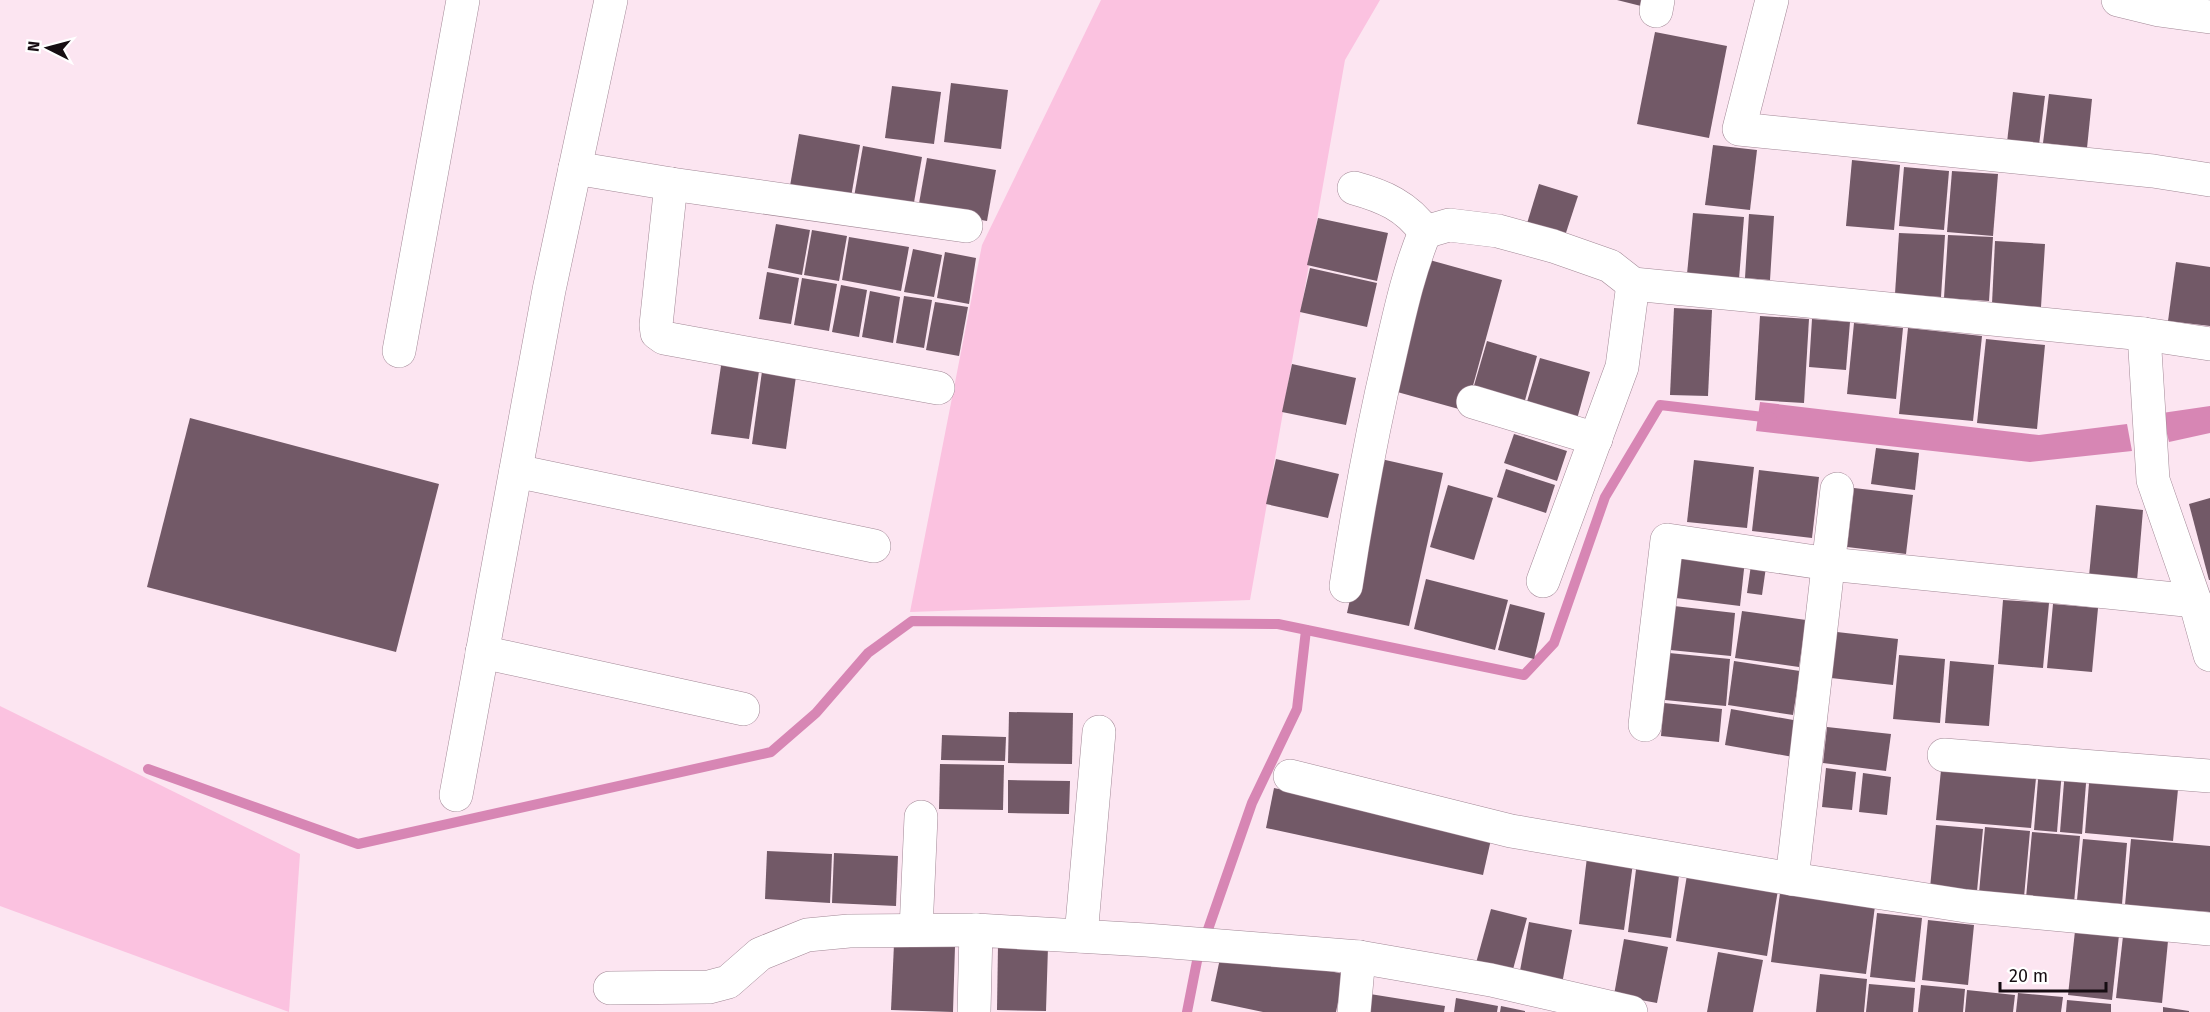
<svg xmlns="http://www.w3.org/2000/svg" width="2210" height="1012" viewBox="0 0 2210 1012" font-family="'Fira Sans',sans-serif">
<style>
.green{fill:#fbc2e0}
.water{fill:#d786b4}
.lines{fill:none;stroke-linecap:round;stroke-linejoin:round}
.stream{stroke:#d786b4;stroke-width:10}
.building{fill:#725967}
.minor-casing{stroke:#a28896;stroke-width:34}
.minor{stroke:#fff;stroke-width:33}
</style>
<rect width="100%" height="100%" fill="#fce5f1"/>
<g class="green">
<polygon points="1101,0 1380,0 1345,60 1250,600 910,612 982,245"/>
<polygon points="0,706 300,854 289,1012 0,906"/>
</g>
<g class="water">
<polygon points="1760,402 2039,435 2127,424 2132,451 2030,462 1756,431"/>
<polygon points="2210,406 2210,433 2169,442 2162,413"/>
</g>
<g class="lines">
<g class="stream">
<polyline points="148,769 358,844 771,752 816,713 868,653 912,621 1278,624 1524,675 1554,643 1605,497 1660,405 1772,418"/>
<polyline points="1187,1012 1197,961 1252,803 1297,709 1306,630"/>
</g>
</g>
<g class="building">
<polygon points="1617,0 1642,0 1641,6"/>
<polygon points="1655,32 1727,46 1709,138 1637,124"/>
<polygon points="951,83 1008,90 1001,149 944,142"/>
<polygon points="892,86 941,92 934,144 885,138"/>
<polygon points="2013,92 2045,96 2039,145 2007,142"/>
<polygon points="2049,94 2092,99 2087,148 2043,143"/>
<polygon points="799,134 860,145 851,197 790,186"/>
<polygon points="1713,145 1757,150 1750,210 1705,205"/>
<polygon points="863,146 922,157 913,208 854,197"/>
<polygon points="927,158 996,170 987,221 918,209"/>
<polygon points="1852,160 1900,165 1894,230 1846,226"/>
<polygon points="1904,167 1949,171 1944,230 1899,226"/>
<polygon points="1952,171 1998,174 1993,236 1947,232"/>
<polygon points="1539,184 1578,196 1563,242 1525,230"/>
<polygon points="1693,213 1744,217 1739,279 1687,274"/>
<polygon points="1749,214 1774,216 1770,280 1745,278"/>
<polygon points="1318,218 1388,233 1377,281 1307,265"/>
<polygon points="776,224 810,230 802,275 768,268"/>
<polygon points="812,230 847,236 839,281 804,275"/>
<polygon points="1899,233 1945,235 1941,297 1895,294"/>
<polygon points="1948,235 1993,237 1989,301 1944,298"/>
<polygon points="849,237 909,247 901,291 842,280"/>
<polygon points="1995,241 2045,244 2041,307 1992,304"/>
<polygon points="913,249 942,255 934,297 904,292"/>
<polygon points="945,252 976,258 969,304 937,298"/>
<polygon points="1426,259 1502,280 1466,411 1390,390"/>
<polygon points="2176,262 2210,267 2210,326 2168,321"/>
<polygon points="1310,268 1377,283 1367,327 1300,312"/>
<polygon points="767,272 799,278 791,324 759,319"/>
<polygon points="802,278 837,284 829,331 794,325"/>
<polygon points="841,285 867,290 859,337 832,332"/>
<polygon points="870,291 900,297 893,343 862,337"/>
<polygon points="904,296 932,300 924,348 896,343"/>
<polygon points="935,302 968,307 959,356 926,350"/>
<polygon points="1674,308 1712,310 1708,396 1670,395"/>
<polygon points="1760,316 1809,319 1804,403 1755,400"/>
<polygon points="1812,319 1850,322 1846,370 1809,367"/>
<polygon points="1854,323 1903,328 1896,399 1847,394"/>
<polygon points="1908,328 1982,336 1973,421 1899,414"/>
<polygon points="1986,339 2045,345 2037,429 1977,423"/>
<polygon points="1487,341 1537,356 1524,404 1473,389"/>
<polygon points="723,352 761,358 749,439 711,434"/>
<polygon points="1540,358 1590,372 1577,419 1526,405"/>
<polygon points="763,364 797,369 786,449 752,444"/>
<polygon points="1292,364 1356,378 1346,425 1282,412"/>
<polygon points="190,418 439,484 396,652 147,587"/>
<polygon points="1514,434 1567,451 1557,481 1504,463"/>
<polygon points="1876,448 1919,453 1915,490 1871,484"/>
<polygon points="1276,459 1339,474 1328,518 1266,504"/>
<polygon points="1381,459 1443,473 1409,626 1347,613"/>
<polygon points="1694,460 1754,467 1747,528 1687,522"/>
<polygon points="1506,469 1555,485 1546,513 1497,497"/>
<polygon points="1759,470 1819,477 1812,538 1752,531"/>
<polygon points="1448,485 1493,498 1474,560 1430,547"/>
<polygon points="1854,488 1913,495 1906,554 1847,547"/>
<polygon points="2210,498 2210,580 2209,580 2189,504"/>
<polygon points="2096,505 2143,510 2137,581 2089,576"/>
<polygon points="1681,552 1745,560 1740,606 1676,598"/>
<polygon points="1751,565 1766,567 1762,595 1747,593"/>
<polygon points="1426,579 1508,600 1495,650 1414,629"/>
<polygon points="2003,600 2049,603 2043,668 1998,664"/>
<polygon points="1510,604 1545,613 1534,659 1498,650"/>
<polygon points="2053,604 2098,608 2092,672 2047,668"/>
<polygon points="1674,606 1735,613 1731,656 1670,650"/>
<polygon points="1742,611 1806,620 1799,667 1735,658"/>
<polygon points="1837,632 1898,639 1893,685 1831,678"/>
<polygon points="1669,653 1730,659 1726,706 1665,700"/>
<polygon points="1899,655 1945,659 1940,723 1893,719"/>
<polygon points="1734,661 1800,671 1793,715 1728,705"/>
<polygon points="1950,661 1994,665 1989,726 1945,723"/>
<polygon points="1664,703 1722,709 1719,742 1661,736"/>
<polygon points="1731,709 1799,721 1793,757 1725,745"/>
<polygon points="1009,712 1073,713 1072,764 1008,763"/>
<polygon points="1827,727 1891,734 1886,771 1823,763"/>
<polygon points="942,735 1006,737 1005,761 941,760"/>
<polygon points="1942,760 2037,768 2031,828 1936,820"/>
<polygon points="940,764 1004,765 1003,810 939,809"/>
<polygon points="1826,768 1856,772 1852,810 1822,807"/>
<polygon points="2039,768 2062,770 2057,832 2034,830"/>
<polygon points="2065,770 2087,771 2082,834 2060,832"/>
<polygon points="2090,771 2179,779 2173,841 2085,833"/>
<polygon points="1863,773 1891,777 1887,815 1859,812"/>
<polygon points="1008,780 1070,781 1069,814 1008,813"/>
<polygon points="1274,788 1492,835 1483,875 1266,828"/>
<polygon points="1936,825 1983,829 1977,891 1930,888"/>
<polygon points="1985,827 2030,831 2024,897 1979,893"/>
<polygon points="2032,832 2080,836 2074,903 2026,898"/>
<polygon points="2083,839 2127,843 2122,904 2077,900"/>
<polygon points="2131,839 2210,846 2210,912 2125,905"/>
<polygon points="767,851 832,854 830,903 765,899"/>
<polygon points="834,853 898,856 896,906 832,903"/>
<polygon points="1587,857 1633,863 1624,930 1579,924"/>
<polygon points="1637,862 1680,868 1671,938 1628,932"/>
<polygon points="1687,875 1778,890 1767,956 1676,941"/>
<polygon points="1780,893 1875,906 1866,974 1771,962"/>
<polygon points="1491,909 1527,918 1512,973 1476,963"/>
<polygon points="1877,913 1922,918 1915,982 1870,977"/>
<polygon points="1928,920 1974,925 1968,985 1922,980"/>
<polygon points="1529,922 1572,930 1562,984 1519,976"/>
<polygon points="2075,931 2119,935 2112,1000 2068,995"/>
<polygon points="2123,936 2168,941 2162,1003 2116,998"/>
<polygon points="1624,939 1668,947 1657,1003 1614,995"/>
<polygon points="894,944 955,946 953,1012 891,1010"/>
<polygon points="998,945 1048,946 1046,1011 997,1010"/>
<polygon points="1222,949 1344,974 1336,1012 1263,1012 1211,1001"/>
<polygon points="1718,952 1763,960 1753,1012 1707,1012"/>
<polygon points="1820,974 1867,979 1864,1012 1816,1012"/>
<polygon points="1869,984 1915,988 1913,1012 1866,1012"/>
<polygon points="1921,985 1965,989 1963,1012 1918,1012"/>
<polygon points="1967,990 2015,995 2013,1012 1965,1012"/>
<polygon points="2018,993 2063,997 2061,1012 2016,1012"/>
<polygon points="1370,994 1445,1006 1444,1012 1367,1012"/>
<polygon points="1456,998 1498,1006 1497,1012 1454,1012"/>
<polygon points="2067,1000 2111,1004 2111,1012 2066,1012"/>
<polygon points="1501,1006 1525,1011 1525,1012 1500,1012"/>
<polygon points="2163,1007 2189,1011 2189,1012 2163,1012"/>
</g>
<g class="lines">
<defs>
<g id="minor">
<polyline points="1772,0 1739,129 2153,171 2210,180"/>
<polyline points="2118,0 2159,10 2210,17"/>
<polyline points="1656,11 1658,0"/>
<polyline points="575,168 671,184 966,226"/>
<polyline points="671,184 656,325 657,333 664,338 938,388"/>
<path d="M1354,188C1383,196 1407,206 1425,232"/>
<polyline points="1425,232 1449,225 1498,231 1553,246 1610,266 1633,284 2144,334 2210,344"/>
<polyline points="2144,334 2153,480 2195,601 2210,655"/>
<polyline points="399,351 463,0"/>
<polyline points="1473,402 1596,439"/>
<polyline points="516,471 874,546"/>
<polyline points="1543,581 1622,367 1633,284"/>
<path d="M1346,586C1358,508 1372,432 1390,355C1400,312 1408,273 1425,232"/>
<polyline points="482,652 743,709"/>
<polyline points="1645,725 1667,540 1829,564 2195,601"/>
<polyline points="1944,755 2210,776"/>
<polyline points="1290,776 1511,831 1792,879 1966,906 2210,929"/>
<polyline points="456,795 549,290 611,0"/>
<polyline points="1792,879 1837,489"/>
<polyline points="916,930 921,817"/>
<polyline points="1081,936 1099,732"/>
<polyline points="610,988 709,987 728,982 760,954 807,935 849,931 976,930"/>
<polyline points="974,1012 976,930 1146,940 1359,957"/>
<polyline points="1354,1012 1359,957 1491,980 1631,1012"/>
</g>
</defs>
<use href="#minor" class="minor-casing"/>
<use href="#minor" class="minor"/>
</g>
<g transform="translate(48 48) rotate(276)" stroke="#ffffff" stroke-width="4.5" paint-order="stroke">
<path d="M0-4.5L10 22L0 15L-10 22Z" fill="#160d12"/>
<text y="-9" font-size="16" font-weight="bold" text-anchor="middle" fill="#160d12">N</text>
</g>
<path d="M2000 982v9h106v-9" fill="none" stroke="#160d12" stroke-width="3"/>
<text x="2009" y="982" font-size="18" fill="#160d12" stroke="#ffffff" stroke-width="4.5" paint-order="stroke">20 m</text>
</svg>
